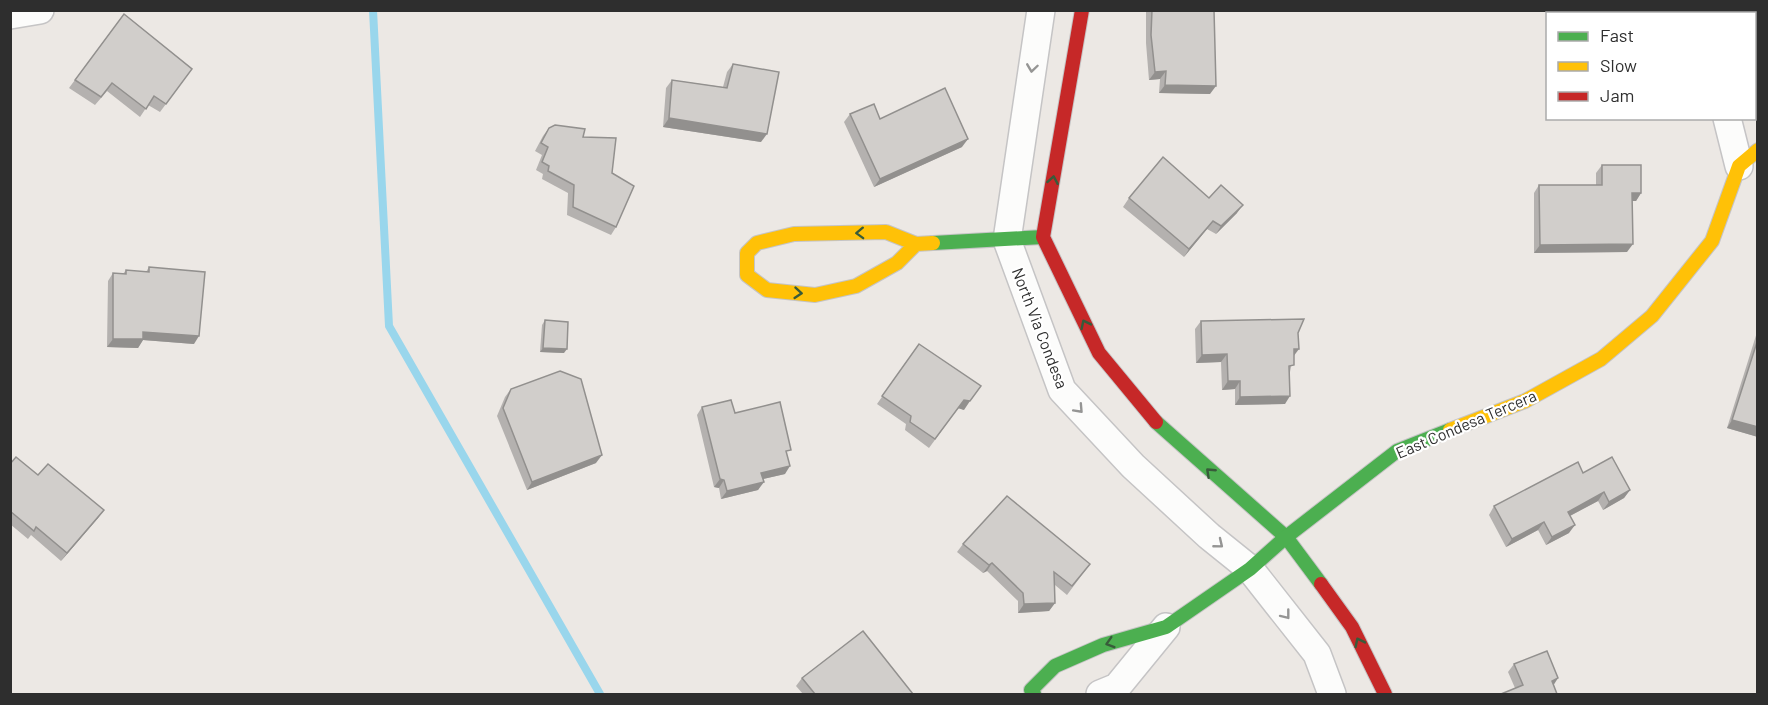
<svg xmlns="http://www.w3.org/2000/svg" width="1768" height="705" viewBox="0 0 1768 705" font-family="Barlow,sans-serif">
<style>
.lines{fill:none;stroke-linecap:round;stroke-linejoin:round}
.stream{stroke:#99d6ec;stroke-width:8}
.street-casing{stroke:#c5c4c5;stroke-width:30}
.fast-casing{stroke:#c5c4c5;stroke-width:16}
.slow-casing{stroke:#c5c4c5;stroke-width:16}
.jam-casing{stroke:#c5c4c5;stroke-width:16}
.street{stroke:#fcfcfb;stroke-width:27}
.fast{stroke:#4caf50;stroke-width:14}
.slow{stroke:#ffc107;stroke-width:14}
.jam{stroke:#c62828;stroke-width:14}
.wall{fill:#b4b1af}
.shaded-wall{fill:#92908e}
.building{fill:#d1cecb;stroke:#92908e;stroke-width:1.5}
.oneway{stroke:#959594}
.oneway2{stroke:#385b3a}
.labels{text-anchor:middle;stroke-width:4.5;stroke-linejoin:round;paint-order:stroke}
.street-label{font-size:16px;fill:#2e2e2e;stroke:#fff}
</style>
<rect width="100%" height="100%" fill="#ece8e4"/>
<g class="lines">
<polyline class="stream" points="373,10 389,326 600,694"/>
<defs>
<g id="street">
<polyline points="1041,10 1007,240 1062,390 1133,466 1209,536 1250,569 1317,654 1332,694"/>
<polyline points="10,15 40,10"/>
<polyline points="1754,35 1758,33"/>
<polyline points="1727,118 1739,166"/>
<polyline points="1100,694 1117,687 1166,627"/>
</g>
<g id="fast">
<polyline points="933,243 1043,237"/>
<polyline points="1156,422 1286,537 1321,584"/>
<polyline points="1034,694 1031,690 1055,666 1103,645 1166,627 1250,569 1286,537 1397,451 1450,430"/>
</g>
<g id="slow">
<polyline points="916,244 897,263 856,286 815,295 767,290 747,275 747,253 757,243 794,234 886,232 916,244 933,243"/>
<polyline points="1450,430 1525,401 1601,359 1652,316 1712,241 1739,166 1758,150"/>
</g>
<g id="jam">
<polyline points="1082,10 1043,237 1099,353 1156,422"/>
<polyline points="1321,584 1352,627 1385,694"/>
</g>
</defs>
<use href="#street" class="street-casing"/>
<use href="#fast" class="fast-casing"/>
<use href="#slow" class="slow-casing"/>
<use href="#jam" class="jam-casing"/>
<use href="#street" class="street"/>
<use href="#fast" class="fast"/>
<use href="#slow" class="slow"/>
<use href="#jam" class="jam"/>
</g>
<g class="wall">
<polygon points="1146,10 1214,10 1210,94 1159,93 1160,79 1149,80 1146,43"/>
<polygon points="1619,10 1665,10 1663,14 1618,14"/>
<polygon points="124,14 192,69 160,112 148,105 140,117 107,91 95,105 69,88"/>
<polygon points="733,64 761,142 663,127 666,88 672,80 723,87 727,72"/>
<polygon points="850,114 880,119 962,147 874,187 844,122"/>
<polygon points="549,128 583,137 612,173 616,227 611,235 567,215 568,193 542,179 543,174 536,170 542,155 535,151 543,136"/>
<polygon points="1602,165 1641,193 1636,201 1632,201 1627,252 1534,253 1534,193 1539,185 1596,185 1596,173"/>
<polygon points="1129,198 1209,198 1237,213 1216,234 1207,229 1184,257 1123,207"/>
<polygon points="149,267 194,344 143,340 138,348 107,347 108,281 113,273 123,274 126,270 146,272"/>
<polygon points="545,320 564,353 540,352 542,325"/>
<polygon points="1201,321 1298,333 1290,372 1285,404 1235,405 1235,389 1222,390 1221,362 1196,363 1195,329"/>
<polygon points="1758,329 1758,437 1727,428"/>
<polygon points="919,344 964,410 958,408 929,448 905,430 906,424 877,404"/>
<polygon points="511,389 596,463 527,490 497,416 505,397"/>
<polygon points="702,407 735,413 787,455 785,474 763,479 758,490 721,499 719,488 714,487 697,415"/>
<polygon points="10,464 38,475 98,518 61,561 31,535 28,539 10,524"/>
<polygon points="1583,473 1630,490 1624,498 1603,510 1598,501 1570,516 1569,533 1546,545 1538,530 1506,547 1489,515 1494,506"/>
<polygon points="963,544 1090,564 1067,595 1055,585 1055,603 1049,611 1018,613 1018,601 987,571 983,573 957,552"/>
<polygon points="1514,664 1553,685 1515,688 1508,672"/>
<polygon points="802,678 913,694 803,694 796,686"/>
</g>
<g class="shaded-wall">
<polygon points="1166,71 1160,79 1149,80 1155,72"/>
<polygon points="1165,85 1216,86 1210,94 1159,93"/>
<polygon points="669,118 767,134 761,142 663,127"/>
<polygon points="968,139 962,147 874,187 880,179"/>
<polygon points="1632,193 1641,193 1636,201 1627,201"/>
<polygon points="1243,205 1237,213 1216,234 1221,226"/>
<polygon points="1213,221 1207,229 1184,257 1189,249"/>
<polygon points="1633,244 1627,252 1534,253 1540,245"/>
<polygon points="143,332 199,336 194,344 143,340 138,348 107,347 113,339"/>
<polygon points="543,348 567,349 564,353 540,352"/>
<polygon points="1294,349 1299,349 1293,357"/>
<polygon points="1227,354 1221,362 1196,363 1202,355"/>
<polygon points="1228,381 1240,381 1235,389 1222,390"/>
<polygon points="1290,396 1285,404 1235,405 1240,397"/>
<polygon points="964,400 970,401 964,410 958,408 929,448"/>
<polygon points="1732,420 1758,427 1758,437 1727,428"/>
<polygon points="602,455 596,463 527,490 532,482"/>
<polygon points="790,466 785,474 755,481 761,473"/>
<polygon points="720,479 724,480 719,488 714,487"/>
<polygon points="764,482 758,490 721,499 727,491"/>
<polygon points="1630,490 1624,498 1603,510 1609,502"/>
<polygon points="1604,492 1598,501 1562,520 1568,512"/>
<polygon points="104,510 98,518 61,561 67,553"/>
<polygon points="1544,522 1538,530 1506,547 1512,539"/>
<polygon points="1575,525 1569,533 1546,545 1552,537"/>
<polygon points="992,563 987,571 983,573 989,565"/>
<polygon points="1055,603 1049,611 1018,613 1024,604"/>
<polygon points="1558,678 1553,686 1552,681"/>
</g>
<g class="building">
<polygon points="1152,10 1214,10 1216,86 1165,85 1166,71 1155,72 1151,35"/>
<polygon points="1623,10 1664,10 1662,14 1623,14"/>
<polygon points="124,14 192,69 166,104 154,96 146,109 112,83 101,97 75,80"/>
<polygon points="733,64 779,72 767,134 669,118 672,80 727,88"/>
<polygon points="945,88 968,139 880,179 850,114 874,104 880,119"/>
<polygon points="555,125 585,129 583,137 616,138 612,173 634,186 616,227 573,207 574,185 548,171 549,166 542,162 548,147 541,143 549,128"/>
<polygon points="1163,157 1209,198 1221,185 1243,205 1221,226 1213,221 1189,249 1129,198"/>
<polygon points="1602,165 1641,165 1641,193 1632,193 1633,244 1540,245 1539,185 1602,185"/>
<polygon points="149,267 205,272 199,336 143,332 143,339 113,339 113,273 126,274 126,270 149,272"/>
<polygon points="1304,319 1298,333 1299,349 1294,349 1294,365 1289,366 1290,396 1240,397 1240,381 1228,381 1227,354 1202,355 1201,321"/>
<polygon points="545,320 568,322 567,349 543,348"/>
<polygon points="1758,339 1758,427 1732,420"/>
<polygon points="919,344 981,386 970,401 964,400 935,439 910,422 911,416 882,396"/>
<polygon points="560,371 581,379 602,455 532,482 503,408 511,389"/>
<polygon points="731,400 735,413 780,402 791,450 786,451 790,466 761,473 764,482 727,491 724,480 720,479 702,407"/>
<polygon points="16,457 38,475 48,464 104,510 67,553 36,527 34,531 10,511 10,464"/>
<polygon points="1612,457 1630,490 1609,502 1604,492 1568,512 1575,525 1552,537 1544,522 1512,539 1494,506 1578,462 1583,473"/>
<polygon points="1007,496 1090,564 1072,586 1054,572 1055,603 1024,604 1023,593 992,563 989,565 963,544"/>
<polygon points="863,631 913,694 815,694 802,678"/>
<polygon points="1547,651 1558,678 1552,681 1557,694 1501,694 1523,685 1514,664"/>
</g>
<defs><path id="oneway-chevron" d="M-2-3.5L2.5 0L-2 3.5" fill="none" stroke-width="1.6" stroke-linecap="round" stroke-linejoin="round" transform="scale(1.5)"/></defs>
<g class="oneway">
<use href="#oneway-chevron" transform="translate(1032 68) rotate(98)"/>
<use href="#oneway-chevron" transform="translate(1079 409) rotate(47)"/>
<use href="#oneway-chevron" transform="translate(1219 544) rotate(39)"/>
<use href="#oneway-chevron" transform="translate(1286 615) rotate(52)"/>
</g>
<g class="oneway2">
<use href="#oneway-chevron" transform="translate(1053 180) rotate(-80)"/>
<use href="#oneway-chevron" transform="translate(860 233) rotate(178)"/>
<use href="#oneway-chevron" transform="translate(798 293) rotate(5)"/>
<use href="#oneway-chevron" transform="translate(1085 324) rotate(-116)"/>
<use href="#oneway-chevron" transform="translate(1210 472) rotate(-137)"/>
<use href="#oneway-chevron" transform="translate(1359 642) rotate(-116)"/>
<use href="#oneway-chevron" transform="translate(1110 643) rotate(163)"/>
</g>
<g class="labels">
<g class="street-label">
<text transform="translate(1040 328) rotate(69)" y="6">North Via Condesa</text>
<text transform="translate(1466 424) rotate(-23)" y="6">East Condesa Tercera</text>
</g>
</g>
<rect width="1768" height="705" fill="none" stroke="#2e2e2e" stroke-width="24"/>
<rect x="1546" y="12" width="210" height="108" fill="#ffffff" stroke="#ababab" stroke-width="1.5"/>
<rect x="1558" y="32" width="30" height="9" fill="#4caf50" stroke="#ababab" stroke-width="1.5"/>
<text x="1600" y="42" font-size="18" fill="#2e2e2e">Fast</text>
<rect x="1558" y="62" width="30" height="9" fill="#ffc107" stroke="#ababab" stroke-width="1.5"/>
<text x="1600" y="72" font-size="18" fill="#2e2e2e">Slow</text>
<rect x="1558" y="92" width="30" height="9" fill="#c62828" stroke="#ababab" stroke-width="1.5"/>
<text x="1600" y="102" font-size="18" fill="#2e2e2e">Jam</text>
</svg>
